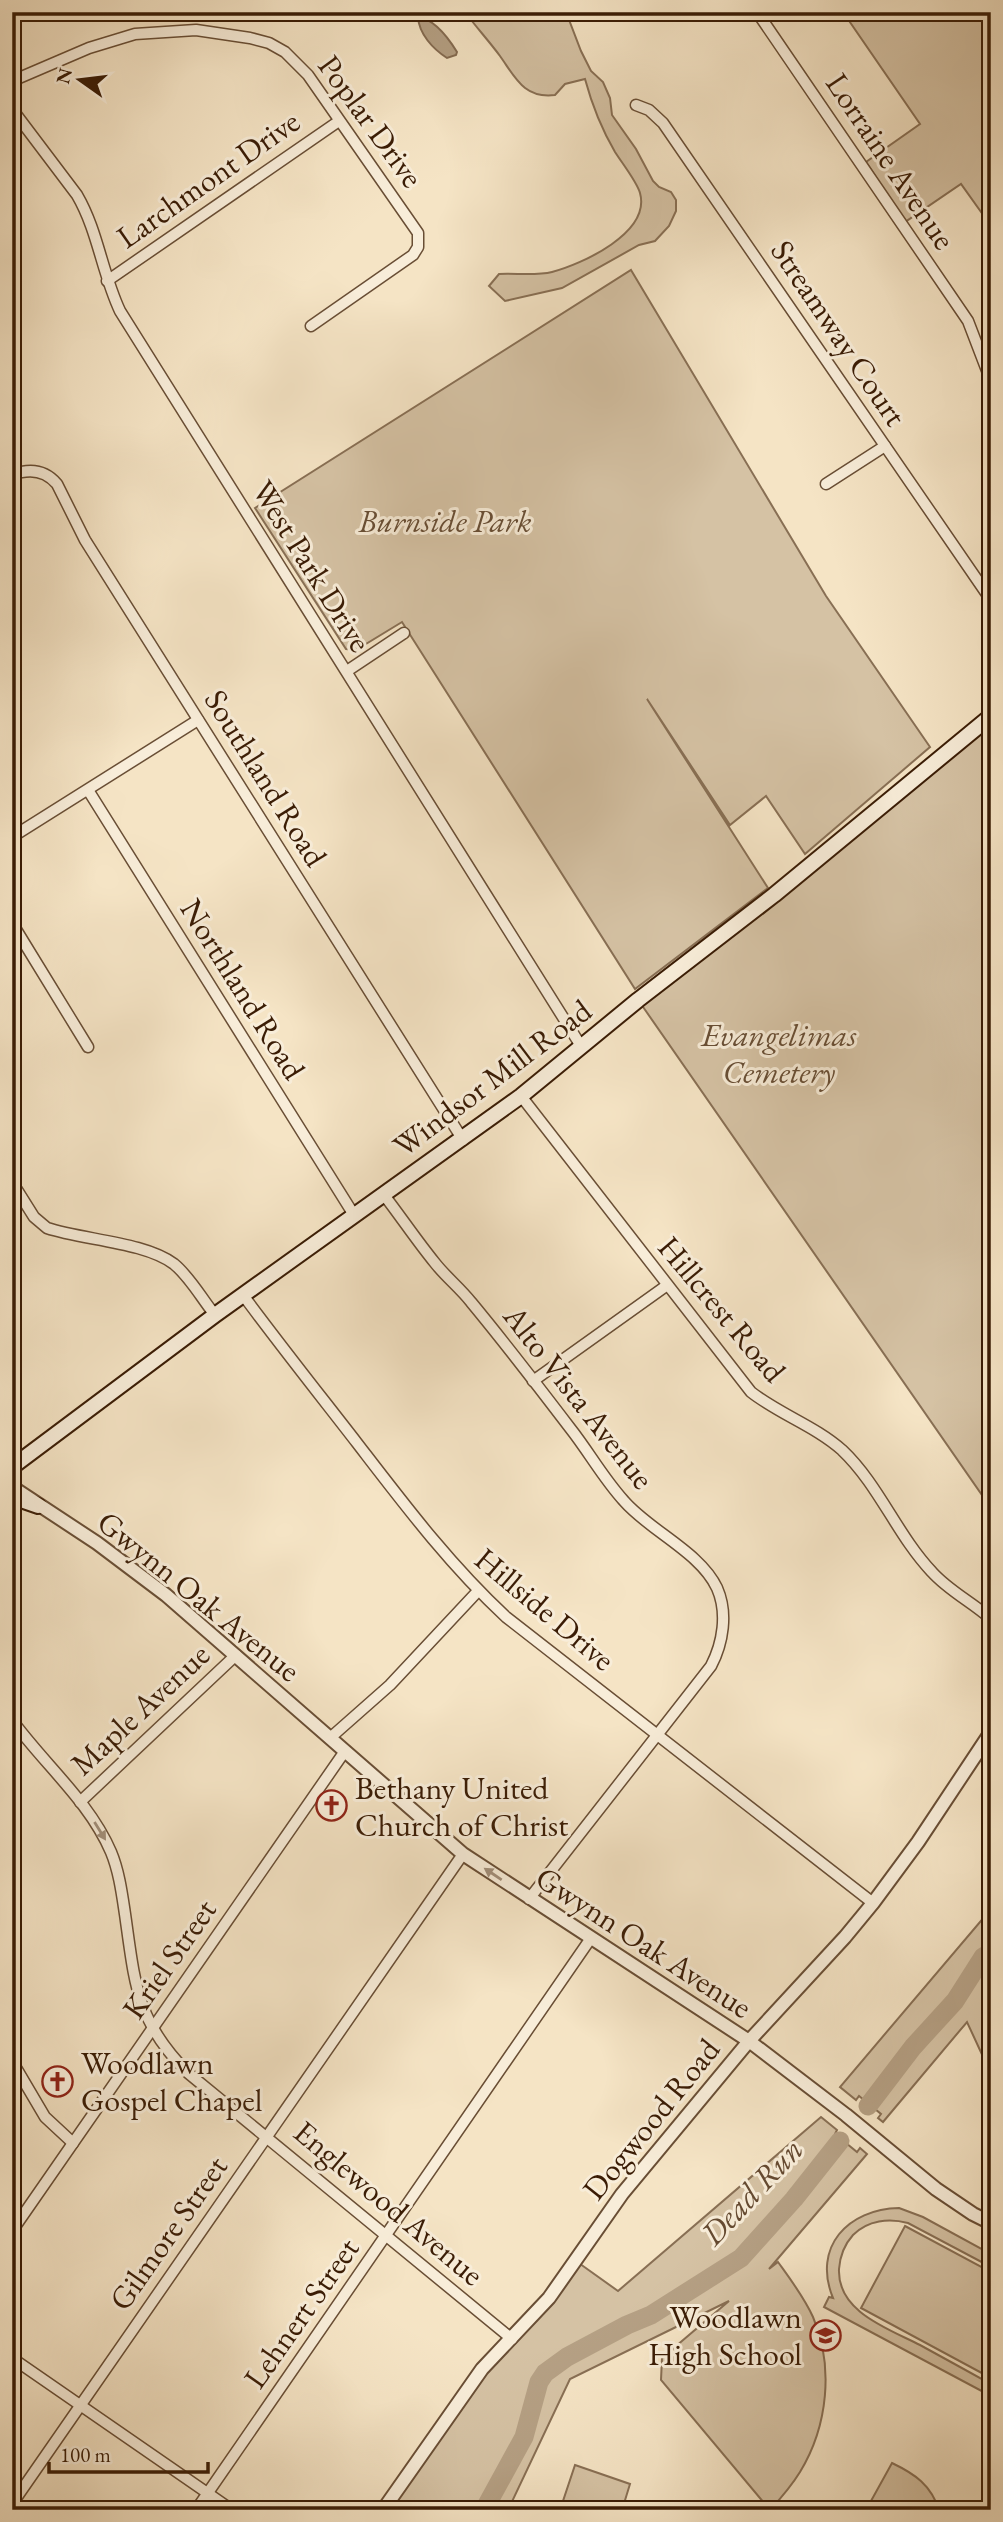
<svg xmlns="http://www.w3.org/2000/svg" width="1003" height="2522" viewBox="0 0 1003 2522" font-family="'EB Garamond',serif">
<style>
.green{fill:#d5c2a4;stroke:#886f54;stroke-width:2}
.water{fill:#b5a084;stroke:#846b51;stroke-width:2}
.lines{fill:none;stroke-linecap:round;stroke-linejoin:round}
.river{stroke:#b5a084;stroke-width:19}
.minor-casing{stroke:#694e35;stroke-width:13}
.tertiary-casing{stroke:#694e35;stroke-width:16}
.secondary-casing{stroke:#3a1c05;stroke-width:18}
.minor{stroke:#f8edd9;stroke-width:10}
.tertiary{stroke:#f8edd9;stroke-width:12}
.secondary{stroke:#f8edd9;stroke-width:14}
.oneway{fill:#a28f7a}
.labels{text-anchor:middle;stroke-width:6;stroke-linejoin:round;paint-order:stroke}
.street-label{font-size:32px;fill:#3a1c05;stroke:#f8edd9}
.park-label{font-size:32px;font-style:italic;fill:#684e35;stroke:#f8edd9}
.poi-label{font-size:32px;fill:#3a1c05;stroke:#f8edd9;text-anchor:start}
.water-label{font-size:33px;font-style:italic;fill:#654a31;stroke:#f8edd9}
</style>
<rect width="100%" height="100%" fill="#f5e4c5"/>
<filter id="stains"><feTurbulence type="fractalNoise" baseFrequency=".00286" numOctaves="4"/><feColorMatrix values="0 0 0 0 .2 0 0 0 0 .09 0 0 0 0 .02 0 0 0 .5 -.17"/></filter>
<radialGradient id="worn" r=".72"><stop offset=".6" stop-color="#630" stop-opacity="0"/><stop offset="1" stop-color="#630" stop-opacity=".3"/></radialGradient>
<g class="green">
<path d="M465,12H566L581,51L591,71L603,82L610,98L612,115L636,149L653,181L659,187L671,192L676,200V211L669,226L655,241L639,245L562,288L505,301L489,286L499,274C515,273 536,276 552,272C582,264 651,233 640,193C637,182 622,163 615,152C601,128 592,105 585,79L565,84L555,95C524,99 515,77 500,56C489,41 476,27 465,12Z"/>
<polygon points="843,12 991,12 991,226 961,184 905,222 866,162 920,124"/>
<polygon points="631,270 826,596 930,747 805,854 766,796 730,825 647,699 768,888 635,989 402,622 356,650 346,649 255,508"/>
<polygon points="991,723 991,1508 641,1004"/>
<polygon points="991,1909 991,2074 967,2022 883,2122 878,2118 881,2114 859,2096 856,2100 840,2087"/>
<path d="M821,2117L837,2130L835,2134L857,2152L860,2148L867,2154L769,2269L778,2262C791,2280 804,2297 813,2317C834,2366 828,2426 800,2472C792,2485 781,2498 770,2510L661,2380L662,2358L729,2301L570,2379L508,2510H387L488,2364L576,2261L618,2291Z"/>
<path d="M899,2208L923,2217L991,2254V2267L908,2223C889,2218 868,2220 853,2235C844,2245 840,2256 839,2269C837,2312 889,2329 920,2345C944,2358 967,2371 991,2384V2396L824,2307L829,2297L833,2298C812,2247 848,2209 899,2208Z"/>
<polygon points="905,2226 991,2272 991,2378 861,2308"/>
<path d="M892,2463C915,2474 931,2485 939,2510H866Z"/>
<polygon points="575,2465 630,2484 622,2510 560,2510"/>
</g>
<path class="water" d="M418,17C434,19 449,39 457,52L456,55L447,58C433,49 419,34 418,17Z"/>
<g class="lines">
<g class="river">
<polyline points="868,2106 913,2047 955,2001 983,1957 991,1952"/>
<polyline points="484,2510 524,2437 539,2382 545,2373 567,2357 627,2325 651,2315 741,2258 794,2199 840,2141"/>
</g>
<defs>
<g id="minor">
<polyline points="757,12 968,321 991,381"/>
<polyline points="12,81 89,48 135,34 196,30 250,38 269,43 285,52 308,75 418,233 418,247 413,255 311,326"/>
<polyline points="636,105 649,110 663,123 991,600"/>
<path d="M12,109L77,195C98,231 102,273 120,311L581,1046"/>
<polyline points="107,281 339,121"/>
<path d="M12,475C30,468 45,470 57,484L85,540L463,1140"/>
<polyline points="826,484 885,446"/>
<polyline points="347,671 404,633"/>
<polyline points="88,790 354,1215"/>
<polyline points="12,837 198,720"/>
<polyline points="12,923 88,1047"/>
<path d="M521,1096L751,1392C779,1414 815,1426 842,1450C879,1485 897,1535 932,1572C949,1591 972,1602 991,1619"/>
<path d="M12,1182L34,1217L47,1228C83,1240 145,1242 174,1264C190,1277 202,1299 215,1315"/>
<path d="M384,1195C401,1217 417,1241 435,1263C446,1277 460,1288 471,1302C505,1343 538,1386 570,1428C589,1452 603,1478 624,1501C650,1531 700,1552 717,1588C728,1613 723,1643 711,1666L529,1899"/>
<path d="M243,1295C280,1345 319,1394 357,1443C404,1504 449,1564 506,1617L873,1903"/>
<polyline points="533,1381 666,1286"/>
<path d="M12,1720C44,1764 89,1801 111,1852C119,1871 122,1894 125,1914C135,1984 136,2021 188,2073L512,2339"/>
<polyline points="330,1738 390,1685 478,1591"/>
<polyline points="80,1802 236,1655"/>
<polyline points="12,2061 45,2117 73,2143"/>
<polyline points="12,2231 345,1751"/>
<polyline points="12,2358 232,2510"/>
<polyline points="12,2504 463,1854"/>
<polyline points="196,2510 591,1938"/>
</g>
<g id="tertiary">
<polyline points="12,1487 97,1543 166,1595 463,1854 749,2041 846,2115 936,2189 973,2214 991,2223"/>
<polyline points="383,2510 482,2369 549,2298 622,2194 749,2041 845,1937 873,1903 918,1842 991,1732"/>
</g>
<g id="secondary">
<polyline points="12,1467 215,1315 521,1096 638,1000 774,895 991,716"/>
<polyline points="12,1497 38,1506"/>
</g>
</defs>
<use href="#minor" class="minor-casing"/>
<use href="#tertiary" class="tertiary-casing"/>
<use href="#secondary" class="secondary-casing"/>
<use href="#minor" class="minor"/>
<use href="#tertiary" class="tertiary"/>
<use href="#secondary" class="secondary"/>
</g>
<defs><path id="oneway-solid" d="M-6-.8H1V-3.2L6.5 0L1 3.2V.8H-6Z" transform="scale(1.75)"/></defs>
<g class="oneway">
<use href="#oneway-solid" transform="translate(100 1831) rotate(58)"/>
<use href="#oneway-solid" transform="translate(493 1874) rotate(-146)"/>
</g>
<defs>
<symbol id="church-ring" viewBox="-11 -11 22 22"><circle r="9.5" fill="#f8edd9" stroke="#8f2418" stroke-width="1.5"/><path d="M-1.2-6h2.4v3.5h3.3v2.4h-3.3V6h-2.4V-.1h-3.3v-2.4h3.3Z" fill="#8f2418"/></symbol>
<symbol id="school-ring" viewBox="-11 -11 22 22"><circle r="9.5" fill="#f8edd9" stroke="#8f2418" stroke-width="1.5"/><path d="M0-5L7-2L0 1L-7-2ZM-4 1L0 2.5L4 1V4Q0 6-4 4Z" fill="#8f2418"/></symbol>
</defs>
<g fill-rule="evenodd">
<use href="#church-ring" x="314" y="1788" width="35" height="35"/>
<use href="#church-ring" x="40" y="2064" width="35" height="35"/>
<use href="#school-ring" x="808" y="2318" width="35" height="35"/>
</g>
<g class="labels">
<g class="street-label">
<text transform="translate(371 121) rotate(54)" y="11">Poplar Drive</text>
<text transform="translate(891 161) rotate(56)" y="11">Lorraine Avenue</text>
<text transform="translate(208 179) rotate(-35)" y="11">Larchmont Drive</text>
<text transform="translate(839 333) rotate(56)" y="11">Streamway Court</text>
<text transform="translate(312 566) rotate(58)" y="11">West Park Drive</text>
<text transform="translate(266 778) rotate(58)" y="11">Southland Road</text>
<text transform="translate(243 989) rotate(58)" y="11">Northland Road</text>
<text transform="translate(492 1078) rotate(-37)" y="11">Windsor Mill Road</text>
<text transform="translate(722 1309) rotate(50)" y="11">Hillcrest Road</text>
<text transform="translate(579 1397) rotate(52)" y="11">Alto Vista Avenue</text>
<text transform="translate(199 1596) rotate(39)" y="11">Gwynn Oak Avenue</text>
<text transform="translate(545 1609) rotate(40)" y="11">Hillside Drive</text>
<text transform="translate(140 1709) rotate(-43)" y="11">Maple Avenue</text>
<text transform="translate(644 1942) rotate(33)" y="11">Gwynn Oak Avenue</text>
<text transform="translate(169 1959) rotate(-55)" y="11">Kriel Street</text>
<text transform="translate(651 2119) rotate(-51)" y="11">Dogwood Road</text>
<text transform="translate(389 2203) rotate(40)" y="11">Englewood Avenue</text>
<text transform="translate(168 2233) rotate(-55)" y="11">Gilmore Street</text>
<text transform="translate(301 2313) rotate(-55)" y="11">Lehnert Street</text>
</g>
<g class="park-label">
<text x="445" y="532">Burnside Park</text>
<text x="779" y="1046">Evangelimas<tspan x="779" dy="37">Cemetery</tspan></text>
</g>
<g class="poi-label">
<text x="355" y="1799">Bethany United<tspan x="355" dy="37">Church of Christ</tspan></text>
<text x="81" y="2074">Woodlawn<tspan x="81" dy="37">Gospel Chapel</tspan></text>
<text x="802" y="2328" text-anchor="end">Woodlawn<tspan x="802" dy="37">High School</tspan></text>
</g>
<g class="water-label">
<text transform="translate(751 2191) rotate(-47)" y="12">Dead Run</text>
</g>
</g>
<rect width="1003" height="2522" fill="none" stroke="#f5e4c5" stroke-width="42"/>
<rect x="14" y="14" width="975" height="2494" fill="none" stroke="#3a1c05" stroke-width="3.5"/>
<rect x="21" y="21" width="961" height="2480" fill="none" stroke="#3a1c05" stroke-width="2"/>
<g transform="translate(80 80) rotate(284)" stroke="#f8edd9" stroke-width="5" paint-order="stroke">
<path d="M0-5L12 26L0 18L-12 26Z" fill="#3a1c05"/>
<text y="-10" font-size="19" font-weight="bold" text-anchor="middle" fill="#3a1c05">N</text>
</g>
<path d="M49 2462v10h159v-10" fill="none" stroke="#3a1c05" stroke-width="3.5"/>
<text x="60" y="2462" font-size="21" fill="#3a1c05" stroke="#f8edd9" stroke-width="5" paint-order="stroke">100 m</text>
<rect width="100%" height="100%" filter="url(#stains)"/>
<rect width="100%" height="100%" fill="url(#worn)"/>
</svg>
